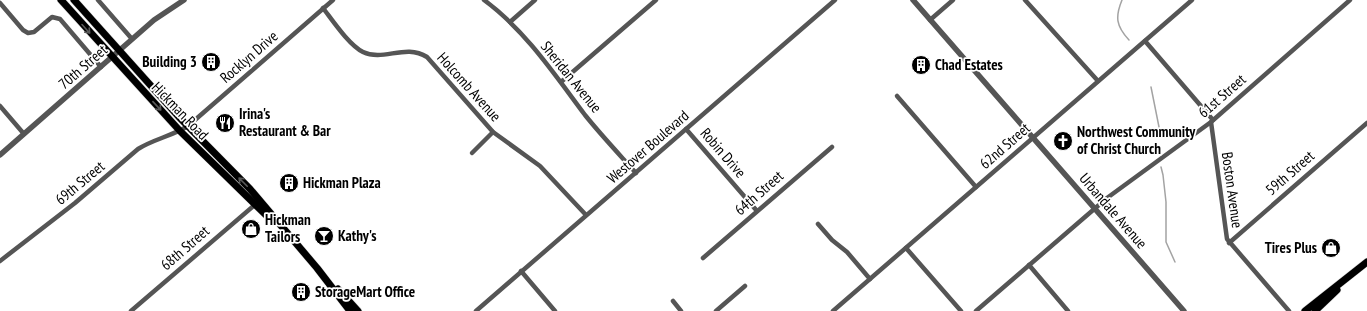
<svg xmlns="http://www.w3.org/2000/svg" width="1367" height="311" viewBox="0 0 1367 311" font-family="'PT Sans Narrow',sans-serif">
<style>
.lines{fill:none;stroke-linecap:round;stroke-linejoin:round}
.stream{stroke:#a3a3a3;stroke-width:1.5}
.primary-casing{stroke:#dbdbdb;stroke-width:8}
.minor{stroke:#555;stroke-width:4.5}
.tertiary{stroke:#555;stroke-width:5.5}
.primary{stroke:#000;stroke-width:7}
.oneway{stroke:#595959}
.labels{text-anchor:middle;stroke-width:3.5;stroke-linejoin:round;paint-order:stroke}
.street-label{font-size:15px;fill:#000;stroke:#fff}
.poi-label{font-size:15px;font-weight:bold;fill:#000;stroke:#fff;text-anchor:start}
</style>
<rect width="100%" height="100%" fill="#fff"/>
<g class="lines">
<g class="stream">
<path d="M1122,0C1115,17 1116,26 1129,40"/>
<polyline points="1151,87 1160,132"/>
<polyline points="1161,167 1163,175 1166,202 1166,242 1175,262"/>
</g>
<defs>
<g id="primary">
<polyline points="61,0 180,131 267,216"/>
<polyline points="74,0 179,117 250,189 317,268 350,311"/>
<polyline points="338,289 358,311"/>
<polyline points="1305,311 1367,262"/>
<polyline points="1315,311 1337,290"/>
</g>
</defs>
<use href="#primary" class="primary-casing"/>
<g class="minor">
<polyline points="98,0 132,39"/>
<path d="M484,0C525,30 555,75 585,115C601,135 619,154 636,173"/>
<polyline points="1025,0 1098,81"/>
<polyline points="0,3 23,30 28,33 34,32 52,17 60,19 101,67"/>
<path d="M323,8C333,21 349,45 363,52C384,62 405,43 427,57L493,132L540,166L586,215"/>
<polyline points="930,20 953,0"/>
<polyline points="510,22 535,0"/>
<polyline points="1145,41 1213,120"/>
<polyline points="561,82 656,0"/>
<polyline points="897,96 976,187"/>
<polyline points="0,106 24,134"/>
<polyline points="1211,122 1227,239 1289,311"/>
<polyline points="686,129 757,211"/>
<polyline points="472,153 493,132"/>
<polyline points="818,224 832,240 847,252 870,279"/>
<polyline points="1229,243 1367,123"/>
<polyline points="906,248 961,311"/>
<polyline points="703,258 832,147"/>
<path d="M0,261L75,203L138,149C154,139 172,136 188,126L333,0"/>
<polyline points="1029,265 1068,311"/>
<polyline points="521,271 555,311"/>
<polyline points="673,301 681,311"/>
<polyline points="131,311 257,203"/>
<polyline points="476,311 835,0"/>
<polyline points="716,311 745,286"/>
<polyline points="833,311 1192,0"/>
<polyline points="976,311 1107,198 1211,122 1350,0"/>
</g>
<g class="tertiary">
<polyline points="913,0 1184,311"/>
<polyline points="0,155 154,20 184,0"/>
</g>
<use href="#primary" class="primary"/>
</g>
<defs><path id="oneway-shaft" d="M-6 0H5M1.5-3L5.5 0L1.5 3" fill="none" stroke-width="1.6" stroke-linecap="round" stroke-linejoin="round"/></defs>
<g class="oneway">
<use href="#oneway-shaft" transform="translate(86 29) rotate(48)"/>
<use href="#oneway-shaft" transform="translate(157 106) rotate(47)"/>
<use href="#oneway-shaft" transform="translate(243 182) rotate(-135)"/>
</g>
<defs>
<symbol id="building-disc" viewBox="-11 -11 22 22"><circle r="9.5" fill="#000" stroke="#fff"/><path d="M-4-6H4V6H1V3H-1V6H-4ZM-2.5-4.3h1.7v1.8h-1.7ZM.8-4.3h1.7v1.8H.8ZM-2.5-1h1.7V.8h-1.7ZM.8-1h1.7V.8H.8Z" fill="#fff"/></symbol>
<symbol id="restaurant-disc" viewBox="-11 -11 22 22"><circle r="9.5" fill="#000" stroke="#fff"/><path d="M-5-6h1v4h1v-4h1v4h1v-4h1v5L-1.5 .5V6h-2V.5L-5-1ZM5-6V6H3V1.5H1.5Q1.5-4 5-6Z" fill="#fff"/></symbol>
<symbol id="church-disc" viewBox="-11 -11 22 22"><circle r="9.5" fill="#000" stroke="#fff"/><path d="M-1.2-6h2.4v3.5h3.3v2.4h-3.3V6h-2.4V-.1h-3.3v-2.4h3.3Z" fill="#fff"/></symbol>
<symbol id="shop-disc" viewBox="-11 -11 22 22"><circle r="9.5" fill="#000" stroke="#fff"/><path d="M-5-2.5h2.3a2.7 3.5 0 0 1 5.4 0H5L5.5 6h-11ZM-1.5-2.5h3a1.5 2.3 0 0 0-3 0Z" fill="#fff"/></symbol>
<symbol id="bar-disc" viewBox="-11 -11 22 22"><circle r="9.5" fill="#000" stroke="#fff"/><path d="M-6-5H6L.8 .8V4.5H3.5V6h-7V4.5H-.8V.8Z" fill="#fff"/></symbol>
</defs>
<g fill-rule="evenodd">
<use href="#building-disc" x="200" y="51" width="22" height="22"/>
<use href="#building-disc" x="910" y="54" width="22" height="22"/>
<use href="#restaurant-disc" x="214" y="112" width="22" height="22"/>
<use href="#church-disc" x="1052" y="130" width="22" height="22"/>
<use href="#building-disc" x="278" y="172" width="22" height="22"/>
<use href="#shop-disc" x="240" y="218" width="22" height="22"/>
<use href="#bar-disc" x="313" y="225" width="22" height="22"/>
<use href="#shop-disc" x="1320" y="237" width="22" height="22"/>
<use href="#building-disc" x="290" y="281" width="22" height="22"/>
</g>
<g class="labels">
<g class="street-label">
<text transform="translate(249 57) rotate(-41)" y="5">Rocklyn Drive</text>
<text transform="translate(83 67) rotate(-41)" y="5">70th Street</text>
<text transform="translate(571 77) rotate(51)" y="5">Sheridan Avenue</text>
<text transform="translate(469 87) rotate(48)" y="5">Holcomb Avenue</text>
<text transform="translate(1222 96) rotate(-41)" y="5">61st Street</text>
<text transform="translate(180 111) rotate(46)" y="5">Hickman Road</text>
<text transform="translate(1005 146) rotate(-41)" y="5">62nd Street</text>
<text transform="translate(648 147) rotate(-41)" y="5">Westover Boulevard</text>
<text transform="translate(723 153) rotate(49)" y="5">Robin Drive</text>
<text transform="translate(1290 173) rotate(-41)" y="5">59th Street</text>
<text transform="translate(80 183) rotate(-40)" y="5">69th Street</text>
<text transform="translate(1232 190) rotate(82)" y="5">Boston Avenue</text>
<text transform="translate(759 193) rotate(-41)" y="5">64th Street</text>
<text transform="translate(1113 211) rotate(49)" y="5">Urbandale Avenue</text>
<text transform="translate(185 248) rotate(-41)" y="5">68th Street</text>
</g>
<g class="poi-label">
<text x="197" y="67" text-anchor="end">Building 3</text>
<text x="935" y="70">Chad Estates</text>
<text x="239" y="119">Irina's<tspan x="239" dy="17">Restaurant &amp; Bar</tspan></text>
<text x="1077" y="137">Northwest Community<tspan x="1077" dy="17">of Christ Church</tspan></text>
<text x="303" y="188">Hickman Plaza</text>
<text x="265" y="225">Hickman<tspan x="265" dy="17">Tailors</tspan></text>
<text x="338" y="241">Kathy's</text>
<text x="1317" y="253" text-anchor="end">Tires Plus</text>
<text x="315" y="297">StorageMart Office</text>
</g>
</g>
</svg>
